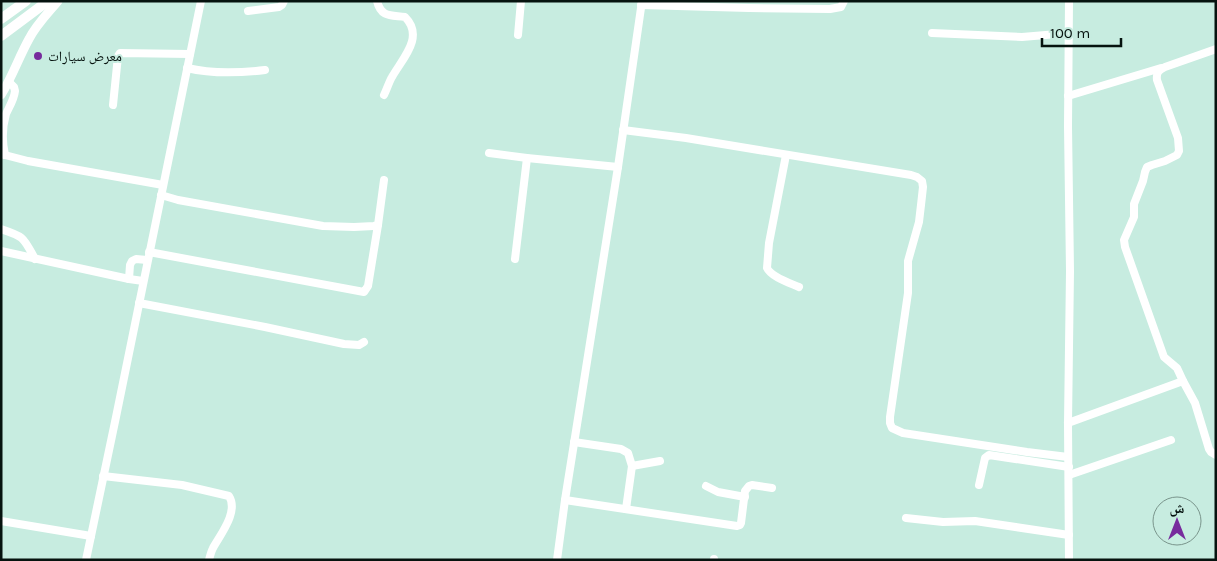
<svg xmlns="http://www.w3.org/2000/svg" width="1217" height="561" viewBox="0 0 1217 561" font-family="Karla,'Noto Naskh Arabic',sans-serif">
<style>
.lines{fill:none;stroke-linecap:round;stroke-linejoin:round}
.minor{stroke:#fff;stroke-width:8}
.major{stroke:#fff;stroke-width:9}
.highway{stroke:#fff;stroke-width:10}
.poi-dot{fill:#772b9d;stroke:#c7ece0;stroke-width:2}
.labels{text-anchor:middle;stroke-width:4;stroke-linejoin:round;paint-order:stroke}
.poi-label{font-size:14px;fill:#06130f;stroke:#c7ece0;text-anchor:start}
</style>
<rect width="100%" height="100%" fill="#c7ece0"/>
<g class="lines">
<g class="minor">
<path d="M377,1C381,18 392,15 405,17C425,37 402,59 392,77C389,82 387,89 384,95"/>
<polyline points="1069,1 1068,126 1070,271 1068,423 1069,560"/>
<polyline points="641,5 749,8 830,9 841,7 844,1"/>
<polyline points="248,11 279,7 282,5 284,1"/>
<polyline points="932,33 1022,37 1069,33"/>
<polyline points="518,35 521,1"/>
<path d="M187,68C212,74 240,73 265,70"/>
<polyline points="1068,96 1161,68"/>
<polyline points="113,105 118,56 120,53 190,54"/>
<polyline points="623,130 686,138 911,175 917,177 922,181 923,187 921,205 919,222 908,261 908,293 890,417 890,423 892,428 903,433 1027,452 1068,457"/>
<polyline points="489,153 527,158 618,167"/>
<polyline points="1,154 28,161 163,185"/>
<path d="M5,155C2,142 2,128 6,114C9,107 14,100 15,91L14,87L9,82"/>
<path d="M786,155L769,243L767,268C771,277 790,283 799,287"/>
<polyline points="161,195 178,200 323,226 354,227 374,226 378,225 384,180"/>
<path d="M1,229C25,237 23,237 35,259"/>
<polyline points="1,251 129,279 143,281"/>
<polyline points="149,252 364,292 368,286 378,225"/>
<polyline points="515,259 527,158"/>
<polyline points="129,279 130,265 132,261 136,259 147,260"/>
<polyline points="139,303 265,327 344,344 359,345 364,342"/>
<path d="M1183,381L1177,368L1164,357L1125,247L1124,240L1134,217V204L1143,181L1145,172L1147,167L1152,165L1165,161L1177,155L1179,151L1178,138L1157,80C1156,72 1159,70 1165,67L1216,49"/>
<polyline points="1068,423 1183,381 1195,403 1209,449 1211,452 1216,455"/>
<polyline points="574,442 621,449 628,453 632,466 626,509"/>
<polyline points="632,466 660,461"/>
<polyline points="1069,475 1171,440"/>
<path d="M103,476L182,485L229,496C239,512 220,535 213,548C211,552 210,556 209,560"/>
<polyline points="979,485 985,458 989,455 1069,467"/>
<polyline points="706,486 718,492 745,497"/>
<polyline points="565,500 737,526 740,525 741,523 745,491 749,486 752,485 772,488"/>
<polyline points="906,518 943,522 975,521 1069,535"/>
<polyline points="1,521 91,536"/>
<polyline points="86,560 116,417 201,1"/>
<polyline points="557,560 565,500 618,167 642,1"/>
<polyline points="714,560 714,559"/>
</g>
<path class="major" d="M1,95C12,77 19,57 29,39C36,25 48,13 58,1"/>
<g class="highway">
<polyline points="1,19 26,1"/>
<polyline points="1,36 48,1"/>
</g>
</g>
<circle class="poi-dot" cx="38" cy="56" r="5"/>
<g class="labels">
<g class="poi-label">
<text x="48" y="61">معرض سيارات</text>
</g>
</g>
<rect width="1217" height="561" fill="none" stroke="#06130f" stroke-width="5"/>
<g transform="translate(1177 521)"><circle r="24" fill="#c7ece0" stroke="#7a958c"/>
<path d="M0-4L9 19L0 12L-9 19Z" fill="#772b9d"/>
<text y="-8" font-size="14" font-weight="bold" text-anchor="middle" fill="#06130f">ش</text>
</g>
<path d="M1042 38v8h79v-8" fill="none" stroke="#06130f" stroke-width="2.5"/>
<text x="1050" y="38" font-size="15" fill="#06130f" stroke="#c7ece0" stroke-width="4" paint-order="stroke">100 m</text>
</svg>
